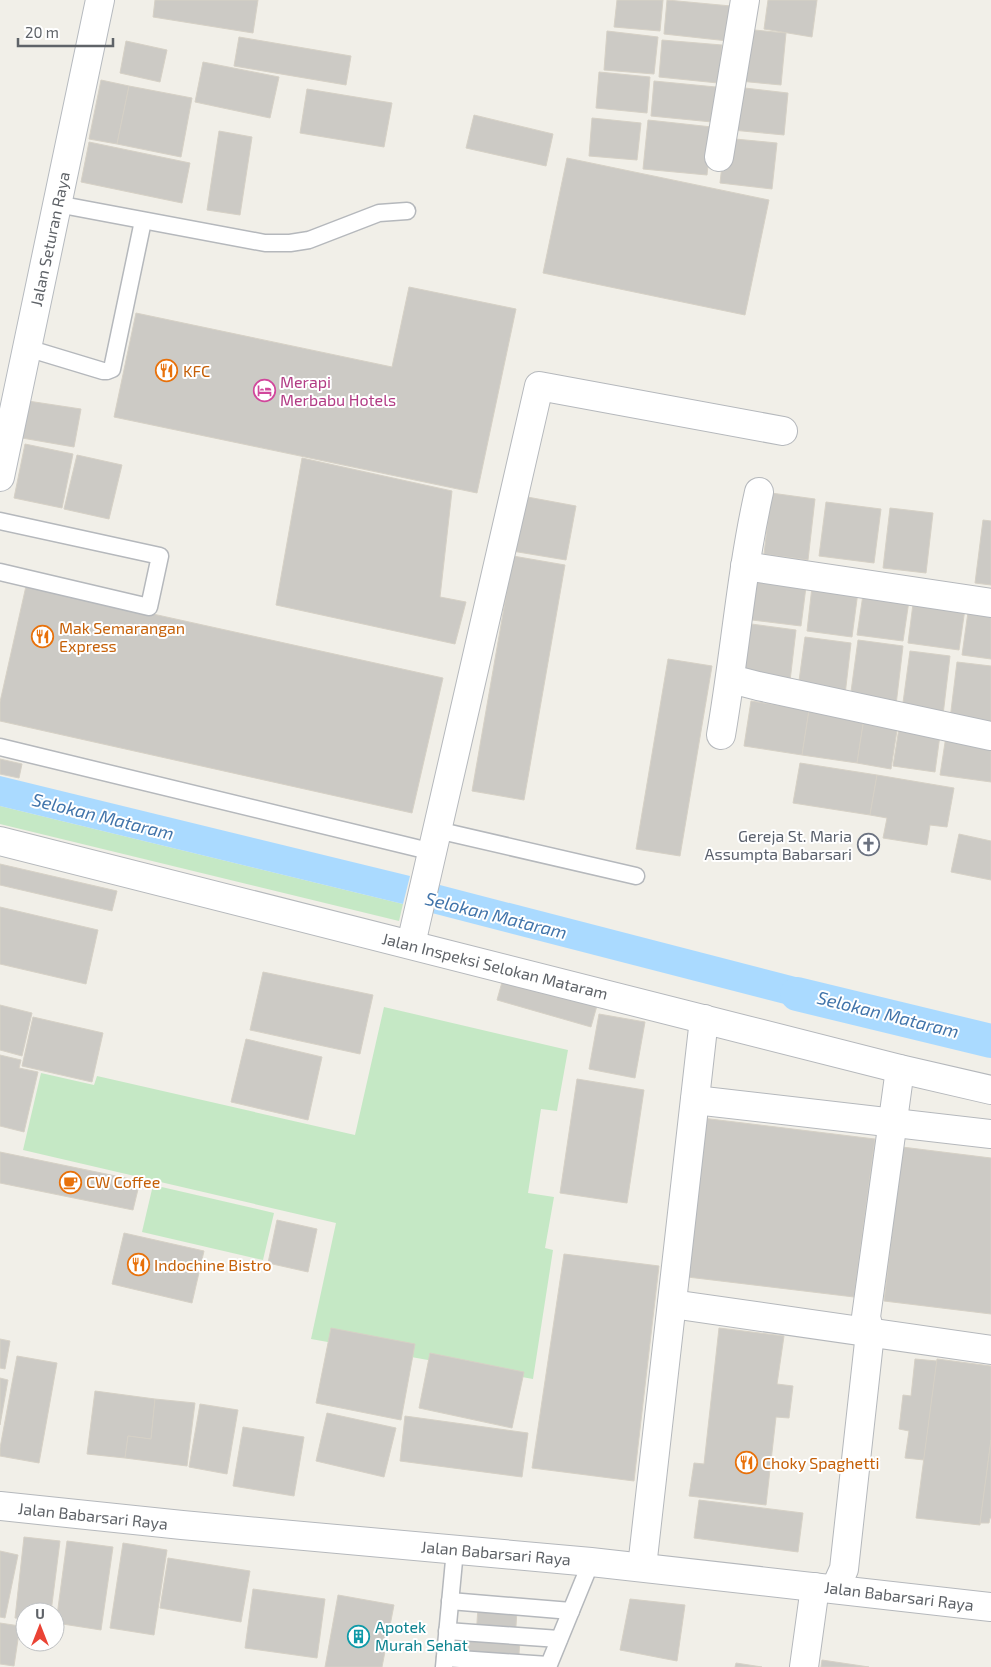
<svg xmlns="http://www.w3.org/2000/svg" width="991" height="1667" viewBox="0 0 991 1667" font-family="'Exo 2',sans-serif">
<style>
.green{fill:#c5e8c5}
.water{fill:#aadaff}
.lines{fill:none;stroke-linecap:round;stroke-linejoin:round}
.canal{stroke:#aadaff;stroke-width:34}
.building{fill:#cccac5;stroke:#d6d1c6}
.service-casing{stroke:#b5b8bc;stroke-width:19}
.minor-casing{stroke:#b5b8bc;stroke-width:30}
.tertiary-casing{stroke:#b5b8bc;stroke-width:30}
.secondary-casing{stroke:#b6babf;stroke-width:30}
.service{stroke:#fff;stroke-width:16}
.minor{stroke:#fff;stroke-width:28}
.tertiary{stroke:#fff;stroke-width:28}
.secondary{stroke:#fff;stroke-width:28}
.labels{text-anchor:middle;stroke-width:4;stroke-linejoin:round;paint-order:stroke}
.street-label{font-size:16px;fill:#5f6368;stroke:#fff}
.food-label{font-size:16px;fill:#c56008;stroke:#fff;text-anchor:start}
.hotel-label{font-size:16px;fill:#b23c85;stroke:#fff;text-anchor:start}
.worship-label{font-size:16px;fill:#5b616d;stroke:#fff;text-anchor:end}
.culture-label{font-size:16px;fill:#0d838f;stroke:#fff;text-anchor:start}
.water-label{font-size:18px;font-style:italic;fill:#4174aa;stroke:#fff}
</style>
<rect width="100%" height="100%" fill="#f1efe8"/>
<g class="green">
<polygon points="0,806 403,904 399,921 0,824"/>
<polygon points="384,1007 568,1050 557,1111 541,1109 528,1193 554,1197 545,1248 553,1250 533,1379 311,1339 336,1223 23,1150 41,1073 94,1085 97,1076 355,1135"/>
<polygon points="153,1185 274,1213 263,1260 142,1232"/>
</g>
<g class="water">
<polygon points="0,776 410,876 403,904 0,806"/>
<polygon points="436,884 846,990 839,1018 428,912"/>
</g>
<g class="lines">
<polyline class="canal" points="797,994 991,1041"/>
</g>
<g class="building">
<polygon points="155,0 258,0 253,33 153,17"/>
<polygon points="617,0 663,0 660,31 614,27"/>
<polygon points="667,0 731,6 728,41 664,34"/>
<polygon points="768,0 817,0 812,37 764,29"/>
<polygon points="744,29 786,33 781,85 739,81"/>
<polygon points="607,31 658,37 654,74 604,70"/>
<polygon points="239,37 351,56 346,85 234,66"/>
<polygon points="662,40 722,45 718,83 659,77"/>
<polygon points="126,41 167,50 160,82 120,73"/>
<polygon points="203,62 279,77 270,118 195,102"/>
<polygon points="599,72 650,77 647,113 596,108"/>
<polygon points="101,80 129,86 117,144 89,139"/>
<polygon points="654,81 716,87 712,122 651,116"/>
<polygon points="129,86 192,98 181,157 117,144"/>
<polygon points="736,87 788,93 784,135 732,130"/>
<polygon points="307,89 392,103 384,147 300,133"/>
<polygon points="474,115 553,134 546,166 466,148"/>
<polygon points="592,118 641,123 637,160 589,156"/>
<polygon points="648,120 712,127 707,175 643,169"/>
<polygon points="219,131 252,137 240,215 207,210"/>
<polygon points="725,138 777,143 772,189 720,183"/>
<polygon points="89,142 190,163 182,203 81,182"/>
<polygon points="567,158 769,200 745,315 543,273"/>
<polygon points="409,287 516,309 477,493 114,417 136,313 392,367"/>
<polygon points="28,401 81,409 74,447 22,438"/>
<polygon points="25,444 73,454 62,508 14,498"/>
<polygon points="77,455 122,465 109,519 64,509"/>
<polygon points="302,458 452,491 440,597 466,602 455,644 276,605"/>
<polygon points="771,493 815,499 808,560 764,554"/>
<polygon points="522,496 576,506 566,560 512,551"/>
<polygon points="826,502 881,509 874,563 819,556"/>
<polygon points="890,508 933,513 926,573 883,568"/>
<polygon points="983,520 991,521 991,585 975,583"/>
<polygon points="513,556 565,565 524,800 472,791"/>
<polygon points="751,572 807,579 801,626 744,619"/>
<polygon points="813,578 859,584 852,637 807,631"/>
<polygon points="26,586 443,678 412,813 0,721 0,702"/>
<polygon points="864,588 910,594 903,641 857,635"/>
<polygon points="914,596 966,602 959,650 908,643"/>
<polygon points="969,605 991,607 991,659 962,655"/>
<polygon points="744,623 796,630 790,681 738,674"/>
<polygon points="805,637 851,643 845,695 798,688"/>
<polygon points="858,640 903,646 896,705 850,699"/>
<polygon points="910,651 950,656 943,715 902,710"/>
<polygon points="668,659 712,666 680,856 636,849"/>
<polygon points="957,662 991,666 991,724 950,719"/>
<polygon points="751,701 809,710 802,755 744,746"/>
<polygon points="809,710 864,718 857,763 802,755"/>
<polygon points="864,718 898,724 891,769 857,763"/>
<polygon points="899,728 940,735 935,772 893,766"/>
<polygon points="946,736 991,742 991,782 940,775"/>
<polygon points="0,759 22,764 19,778 0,774"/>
<polygon points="800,763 877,775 870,815 793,803"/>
<polygon points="877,775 954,788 947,827 930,825 927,845 883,838 887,818 870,815"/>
<polygon points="959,834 991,841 991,880 951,872"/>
<polygon points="0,864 117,891 112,911 0,885"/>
<polygon points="0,907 98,930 86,984 0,964"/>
<polygon points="263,972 373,995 360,1054 250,1030"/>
<polygon points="504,975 598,1002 591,1027 497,1000"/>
<polygon points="0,1005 32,1013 22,1056 0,1050"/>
<polygon points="599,1014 645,1022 635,1078 589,1069"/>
<polygon points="33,1017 103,1033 92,1082 22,1066"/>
<polygon points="246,1039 322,1057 308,1120 231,1102"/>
<polygon points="0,1055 21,1060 19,1068 38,1072 24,1132 0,1126"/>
<polygon points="577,1079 644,1090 627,1203 560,1193"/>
<polygon points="702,1118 875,1139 854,1297 679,1276"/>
<polygon points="902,1147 991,1158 991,1314 884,1301"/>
<polygon points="0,1152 140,1181 133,1210 0,1183"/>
<polygon points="277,1220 317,1229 308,1272 268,1263"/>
<polygon points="124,1233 204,1251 192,1303 112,1284"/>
<polygon points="564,1254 659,1266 634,1481 532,1468"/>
<polygon points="331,1328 415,1344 401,1420 316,1403"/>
<polygon points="719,1328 784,1336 777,1384 793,1386 789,1418 776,1417 766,1505 689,1496 694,1463 704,1464"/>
<polygon points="0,1339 10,1341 5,1369 0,1368"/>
<polygon points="430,1353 524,1372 512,1428 419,1408"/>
<polygon points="17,1356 57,1363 39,1463 0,1456 0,1448"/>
<polygon points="915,1359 937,1361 924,1460 905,1458 909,1431 899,1429 903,1395 911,1396"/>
<polygon points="937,1359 991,1366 991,1440 980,1525 916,1518"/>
<polygon points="0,1378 8,1380 0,1425"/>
<polygon points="95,1391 155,1399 151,1439 128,1436 125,1458 87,1454"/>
<polygon points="155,1399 195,1403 187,1466 125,1458 128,1436 151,1439"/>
<polygon points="200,1404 238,1410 227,1474 189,1467"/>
<polygon points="327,1413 396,1428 384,1477 316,1461"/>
<polygon points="405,1416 528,1433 522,1477 400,1461"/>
<polygon points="243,1427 304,1437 294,1496 233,1486"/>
<polygon points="991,1440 991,1518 990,1518 989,1523 980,1523"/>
<polygon points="699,1500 803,1513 798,1552 694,1538"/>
<polygon points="24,1537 60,1541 51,1612 25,1612 25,1619 15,1618"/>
<polygon points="67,1541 113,1547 101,1630 56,1623"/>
<polygon points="123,1543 167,1550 154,1635 110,1628"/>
<polygon points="0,1551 18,1555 5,1618 0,1617"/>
<polygon points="168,1558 250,1571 241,1622 160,1608"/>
<polygon points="253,1589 325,1599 317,1658 245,1648"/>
<polygon points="338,1595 394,1605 382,1667 325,1667"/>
<polygon points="630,1599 685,1605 677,1661 620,1650"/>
<polygon points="478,1607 517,1610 515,1641 476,1638"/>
<polygon points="0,1623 20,1626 14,1666 0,1664"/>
<polygon points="469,1637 520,1641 518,1667 467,1667"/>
<polygon points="822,1660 869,1667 821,1667"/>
<polygon points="736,1663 762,1667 735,1667"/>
</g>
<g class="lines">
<defs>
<g id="service">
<polyline points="57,204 265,243 290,243 309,240 379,213 407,211"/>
<polyline points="27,348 103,371 107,371 112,369 143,221"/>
<polyline points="0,521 160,556 149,607 0,572"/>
<polyline points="0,747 433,852"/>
<polyline points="437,830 636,876"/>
<polyline points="450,1601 571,1611"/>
<polyline points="447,1631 559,1639"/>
<polyline points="445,1658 548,1665"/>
<polyline points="444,1667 455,1550"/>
<polyline points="548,1667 591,1562"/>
</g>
<g id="minor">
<polyline points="719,157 745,0"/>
<polyline points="745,566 991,603"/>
<polyline points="731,679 758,686 991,736"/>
<path d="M721,735C735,654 741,572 759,492"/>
<polyline points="411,944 539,386 783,431"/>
<polyline points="695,1100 991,1134"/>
<polyline points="672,1304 991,1350"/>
<polyline points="642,1567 704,1019"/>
<polyline points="804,1667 815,1587"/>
</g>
<g id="tertiary">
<polyline points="0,841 900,1069 991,1090"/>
<polyline points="0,1506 182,1525 591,1562 991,1607"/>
<polyline points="835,1589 844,1569 870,1333 866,1317 900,1069"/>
</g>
<polyline id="secondary" points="0,477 100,0"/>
</defs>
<use href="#service" class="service-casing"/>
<use href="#minor" class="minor-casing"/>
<use href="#tertiary" class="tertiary-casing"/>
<use href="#secondary" class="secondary-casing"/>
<use href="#service" class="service"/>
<use href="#minor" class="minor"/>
<use href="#tertiary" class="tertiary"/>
<use href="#secondary" class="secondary"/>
</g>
<defs>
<symbol id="restaurant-ring" viewBox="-11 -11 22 22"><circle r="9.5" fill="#fff" stroke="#e8710a" stroke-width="1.5"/><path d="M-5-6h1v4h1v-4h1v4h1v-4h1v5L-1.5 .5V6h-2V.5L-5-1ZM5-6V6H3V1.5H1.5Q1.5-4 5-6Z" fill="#e8710a"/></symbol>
<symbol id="hotel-ring" viewBox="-11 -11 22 22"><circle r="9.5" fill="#fff" stroke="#d1479c" stroke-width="1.5"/><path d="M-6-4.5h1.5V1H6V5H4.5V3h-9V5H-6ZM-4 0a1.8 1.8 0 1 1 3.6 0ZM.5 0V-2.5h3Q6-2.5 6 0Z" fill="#d1479c"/></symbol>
<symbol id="church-ring" viewBox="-11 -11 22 22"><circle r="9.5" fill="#fff" stroke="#6b7280" stroke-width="1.5"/><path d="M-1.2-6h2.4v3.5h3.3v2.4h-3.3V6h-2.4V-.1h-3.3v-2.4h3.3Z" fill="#6b7280"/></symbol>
<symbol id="cafe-ring" viewBox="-11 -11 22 22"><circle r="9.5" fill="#fff" stroke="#e8710a" stroke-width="1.5"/><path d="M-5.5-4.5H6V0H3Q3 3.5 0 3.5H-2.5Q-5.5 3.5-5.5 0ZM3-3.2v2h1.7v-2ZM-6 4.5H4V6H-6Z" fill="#e8710a"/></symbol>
<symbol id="building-ring" viewBox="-11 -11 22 22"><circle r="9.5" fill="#fff" stroke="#0f9aa8" stroke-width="1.5"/><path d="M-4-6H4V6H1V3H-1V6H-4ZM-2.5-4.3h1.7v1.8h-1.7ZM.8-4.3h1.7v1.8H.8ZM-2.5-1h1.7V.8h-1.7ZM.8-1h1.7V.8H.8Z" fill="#0f9aa8"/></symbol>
</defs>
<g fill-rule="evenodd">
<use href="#restaurant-ring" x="154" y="358" width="25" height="25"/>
<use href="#hotel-ring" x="252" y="378" width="25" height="25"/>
<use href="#restaurant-ring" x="30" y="624" width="25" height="25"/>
<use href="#church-ring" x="856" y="832" width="25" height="25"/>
<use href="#cafe-ring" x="58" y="1170" width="25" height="25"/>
<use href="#restaurant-ring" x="126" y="1252" width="25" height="25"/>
<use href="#restaurant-ring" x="734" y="1450" width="25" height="25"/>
<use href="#building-ring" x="346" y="1624" width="25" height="25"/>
</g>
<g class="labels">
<g class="street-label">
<text transform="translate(50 239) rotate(-78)" y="6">Jalan Seturan Raya</text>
<text transform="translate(495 966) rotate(14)" y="6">Jalan Inspeksi Selokan Mataram</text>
<text transform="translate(93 1516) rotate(6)" y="6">Jalan Babarsari Raya</text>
<text transform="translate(496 1553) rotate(5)" y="6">Jalan Babarsari Raya</text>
<text transform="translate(899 1596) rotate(7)" y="6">Jalan Babarsari Raya</text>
</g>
<g class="food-label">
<text x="183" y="377">KFC</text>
<text x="59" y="634">Mak Semarangan<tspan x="59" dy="18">Express</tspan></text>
<text x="86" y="1188">CW Coffee</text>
<text x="154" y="1271">Indochine Bistro</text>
<text x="762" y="1469">Choky Spaghetti</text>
</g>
<g class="hotel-label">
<text x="280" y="388">Merapi<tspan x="280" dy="18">Merbabu Hotels</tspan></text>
</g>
<g class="worship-label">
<text x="852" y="842">Gereja St. Maria<tspan x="852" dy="18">Assumpta Babarsari</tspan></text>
</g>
<g class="culture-label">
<text x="375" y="1633">Apotek<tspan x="375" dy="18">Murah Sehat</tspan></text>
</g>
<g class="water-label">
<text transform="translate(103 817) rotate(14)" y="6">Selokan Mataram</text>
<text transform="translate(496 916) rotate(14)" y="6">Selokan Mataram</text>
<text transform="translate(888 1015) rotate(14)" y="6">Selokan Mataram</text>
</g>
</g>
<g transform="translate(40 1627)"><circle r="24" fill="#ffffff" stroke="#bfc1c3"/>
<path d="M0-4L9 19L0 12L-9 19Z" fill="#ea4335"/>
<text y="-8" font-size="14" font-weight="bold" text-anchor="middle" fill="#5f6368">U</text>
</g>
<path d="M18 38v8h95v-8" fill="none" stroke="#5f6368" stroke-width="2.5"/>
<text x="25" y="38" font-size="15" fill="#5f6368" stroke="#ffffff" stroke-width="4" paint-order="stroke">20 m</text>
</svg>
